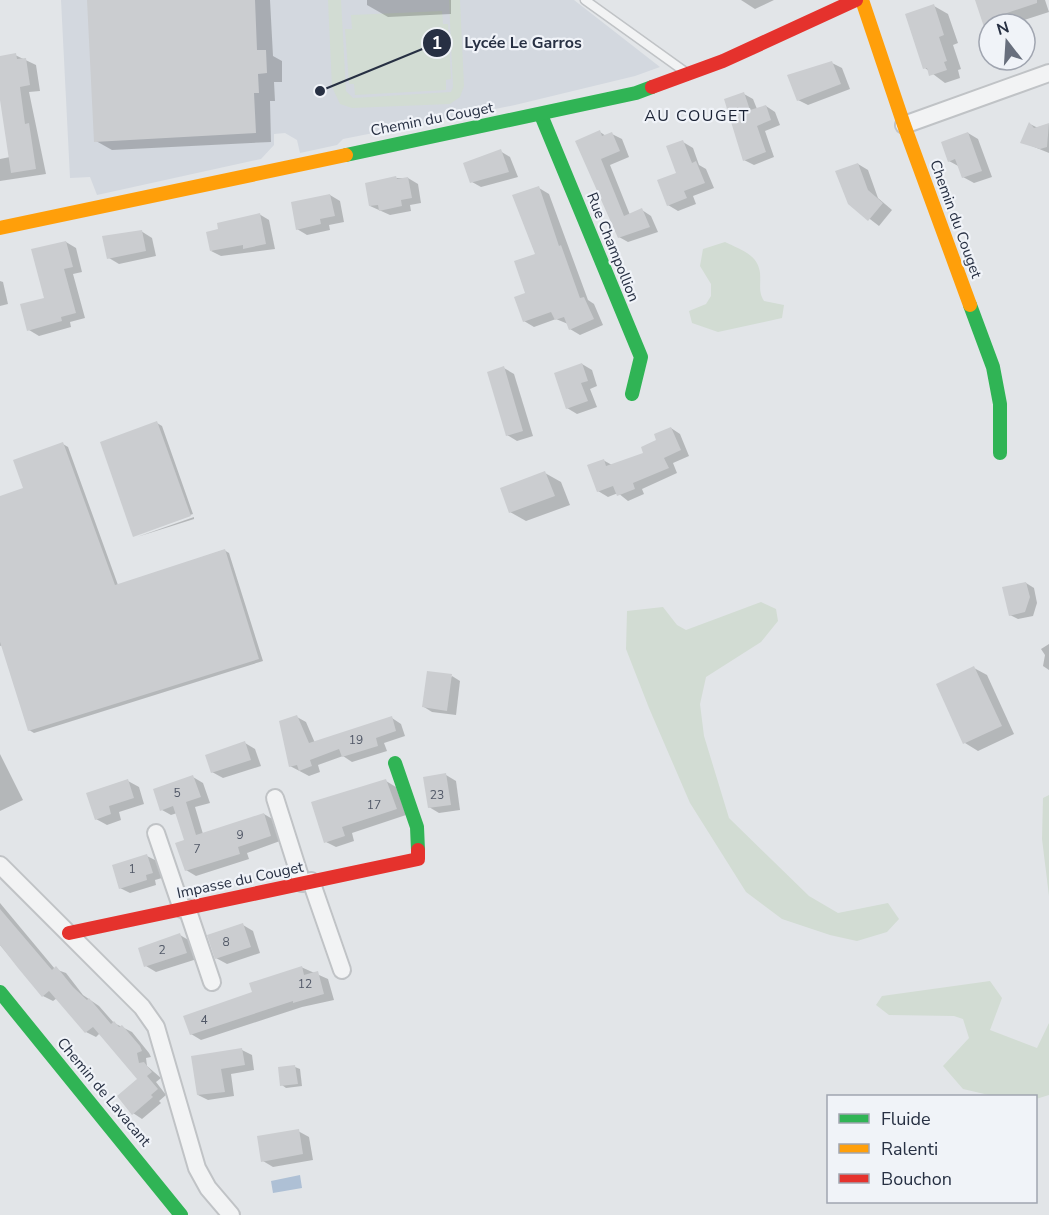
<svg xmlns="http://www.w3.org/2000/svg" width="1049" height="1215" viewBox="0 0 1049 1215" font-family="'Nunito Sans',sans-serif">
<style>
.built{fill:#d3d8df}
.green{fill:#d2dcd3}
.water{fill:#aec0d5}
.shadow{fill:#0003}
.building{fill:#cbcdd0}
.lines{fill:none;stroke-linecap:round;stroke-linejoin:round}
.lane-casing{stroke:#c0c3c6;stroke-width:11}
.street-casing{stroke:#c0c3c6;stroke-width:20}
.lane{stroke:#f2f3f4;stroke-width:8}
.street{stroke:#f2f3f4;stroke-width:16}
.fast{stroke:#30b455;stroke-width:14}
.slow{stroke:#ff9f0a;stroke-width:14}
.jam{stroke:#e5322d;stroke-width:14}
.labels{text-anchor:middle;stroke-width:4.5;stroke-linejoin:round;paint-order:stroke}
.number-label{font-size:12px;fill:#515867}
.street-label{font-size:15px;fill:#273043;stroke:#f0f3f8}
.neighbourhood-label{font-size:16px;letter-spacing:1.5px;fill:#1a2234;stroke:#f0f3f8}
.leader{fill:none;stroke:#273043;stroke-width:2}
.callout-dot{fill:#273043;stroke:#f0f3f8;stroke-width:2}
.mark-label{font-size:18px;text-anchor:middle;font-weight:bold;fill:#fff}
.callout-label{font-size:16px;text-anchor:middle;font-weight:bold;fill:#273043;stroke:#f0f3f8;stroke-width:4.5;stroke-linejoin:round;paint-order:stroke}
</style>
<rect width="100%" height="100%" fill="#e2e5e8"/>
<polygon class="built" points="61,0 574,0 660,67 635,76 515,105 343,139 337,145 300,153 297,140 285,133 274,134 274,145 261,159 97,195 90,177 70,178"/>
<g class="green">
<polygon points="328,0 341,0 346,91 353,98 451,92 453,87 449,0 460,0 464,86 460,97 450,104 352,108 340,104 332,87"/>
<polygon points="442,11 443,24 448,24 451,79 446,80 446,90 355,95 354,84 349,84 345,29 352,29 351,15"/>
<path d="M725,242C739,249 758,254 760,273C761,285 758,291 764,301L784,305L782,318L718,332L692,323L689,311L706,304L711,296V284L700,266L703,249Z"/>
<polygon points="761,602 776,609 778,621 761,642 706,677 700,704 704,736 729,818 809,896 838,913 888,903 899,919 887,932 857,941 830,935 782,919 746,892 690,803 649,708 626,649 627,611 663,607 677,625 686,630"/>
<polygon points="1049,795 1049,896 1042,839 1043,798"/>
<polygon points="990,981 1002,998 990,1030 1037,1048 1049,1023 1049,1095 1036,1099 1036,1096 993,1096 963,1089 943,1066 969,1038 963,1019 954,1016 889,1015 876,1005 882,996"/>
</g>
<polygon class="water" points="300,1175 302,1188 273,1193 271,1181"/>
<g class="shadow">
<polygon points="88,0 270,0 273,56 282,61 282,82 274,82 275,101 270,101 271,142 112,150 96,141"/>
<polygon points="367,0 451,0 451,14 388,17 367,5"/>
<polygon points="741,0 774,0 755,9"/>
<polygon points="976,0 1045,0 1049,12 1018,22 1019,24 989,24 989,28 986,26"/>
<polygon points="934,6 948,14 958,43 953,45 961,69 958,70 960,78 945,83 925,68"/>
<polygon points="15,55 36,65 40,91 29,92 46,174 0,181 0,159 10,157 0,75"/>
<polygon points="832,63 842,68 850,89 808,105 798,100"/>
<polygon points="744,94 753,99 757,109 766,106 775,112 780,125 765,131 774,157 754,165 744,160"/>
<polygon points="1030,124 1038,128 1049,124 1049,153 1022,142"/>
<polygon points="600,132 606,136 612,134 622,139 629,157 610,165 630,215 642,210 651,216 658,232 628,242 619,237 577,142"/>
<polygon points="968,133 978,139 992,177 974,183 963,177 960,167 949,161"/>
<polygon points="683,142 693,148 699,165 706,169 714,188 693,196 696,204 678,211 668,205 678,174"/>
<polygon points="500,151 510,157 518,177 481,187 472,182"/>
<polygon points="858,164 868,170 878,198 892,210 879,226 849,203"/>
<polygon points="396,178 408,178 418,184 421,203 410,205 411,211 390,215 370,206"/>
<polygon points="539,188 549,194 588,300 594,304 603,325 580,335 570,329 568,324 556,319 534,327 524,321 527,294 537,254"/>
<polygon points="330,195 340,201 344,222 329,225 330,230 307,235 297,229"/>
<polygon points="259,214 269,220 275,249 221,256 211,251"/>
<polygon points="141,231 152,238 156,256 119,264 109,258"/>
<polygon points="66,242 76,248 82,272 73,274 85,318 70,322 71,327 39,336 29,330 45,299"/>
<polygon points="0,281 3,282 8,304 0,306"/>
<polygon points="582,364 592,370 597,386 590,389 597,407 577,414 567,408"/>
<polygon points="504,368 514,374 533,436 517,441 507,435"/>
<polygon points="157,423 162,426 193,514 136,534 136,536 135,535"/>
<polygon points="671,428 680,434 689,456 673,463 677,473 642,489 644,494 628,501 618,493 608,497 598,491 603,460 612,465 645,454"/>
<polygon points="63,444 68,447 118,585 224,550 229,553 263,661 34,733 29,730 3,645 0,646 0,498 25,489"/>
<polygon points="545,473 561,482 570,505 526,521 510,512"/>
<polygon points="194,517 194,519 137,537"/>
<polygon points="1026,583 1034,588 1037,603 1033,616 1018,619 1010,615"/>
<polygon points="1049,644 1049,670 1043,666 1045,655 1041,649"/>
<polygon points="974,668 987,675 1014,734 978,751 965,743"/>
<polygon points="452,676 460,681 456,715 432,712 424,707"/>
<polygon points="297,717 306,722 315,743 392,718 401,724 405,736 384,743 387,751 352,762 343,756 318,765 320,772 309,776 290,766"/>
<polygon points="245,743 255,749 261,766 223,778 212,772"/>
<polygon points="0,754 23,800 0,811"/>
<polygon points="446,775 456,781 460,810 439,813 429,807"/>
<polygon points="193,777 203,783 210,803 195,807 203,834 264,814 274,820 280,841 247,853 249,859 196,876 186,870 186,841 177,813 171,815 162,810"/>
<polygon points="128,781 139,787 144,804 119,812 121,820 107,825 96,819"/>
<polygon points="386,781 396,787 406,815 352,833 354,841 336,847 326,842"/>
<polygon points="147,856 157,861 162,878 155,880 156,885 130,893 120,888"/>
<polygon points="0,903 55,969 66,973 83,995 99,1006 114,1023 132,1032 149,1053 151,1057 146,1058 147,1066 161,1078 156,1082 166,1095 159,1101 161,1103 142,1119 133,1113 139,1080 100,1033 96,1037 86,1032 57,998 53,1001 43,996 0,945"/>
<polygon points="243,925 253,931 260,953 227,964 216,958"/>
<polygon points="180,935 190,941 197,959 156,972 146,966"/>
<polygon points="301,967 328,979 334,1000 302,1007 201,1040 191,1034 254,993"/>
<polygon points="242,1050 252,1055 254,1070 231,1074 234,1096 208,1100 198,1095 193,1058"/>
<polygon points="295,1067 300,1069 302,1086 286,1088 282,1085"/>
<polygon points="298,1131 309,1137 313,1160 273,1167 263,1161"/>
</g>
<g class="building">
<polygon points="87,0 255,0 257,50 266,50 267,73 258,74 259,93 254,93 256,133 94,142"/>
<polygon points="975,0 1037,0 1037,3 1004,14 1006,19 984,27"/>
<polygon points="934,4 944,35 939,37 947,61 944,62 947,70 929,76 927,68 923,69 905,14"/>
<polygon points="16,53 17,59 26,58 30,85 20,87 25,124 29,123 36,169 11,173 0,100 0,56"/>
<polygon points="832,61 841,84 797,101 787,75"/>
<polygon points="744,92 750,110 766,105 771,120 757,126 766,152 743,161 724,99"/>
<polygon points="1029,122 1034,128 1049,123 1047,147 1040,149 1020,143"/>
<polygon points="600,130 602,136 612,132 620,151 601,159 624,216 642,208 650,227 618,238 575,141"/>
<polygon points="968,132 982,171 962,178 955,159 948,162 941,142"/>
<polygon points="683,140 692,163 696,161 705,183 684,191 687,198 667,206 657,180 676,173 666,146"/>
<polygon points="501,149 509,172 470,183 463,163"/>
<polygon points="858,163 868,190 883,203 868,221 848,204 835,171"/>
<polygon points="396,176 397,179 408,177 412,198 401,200 402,206 379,211 378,205 369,206 365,183"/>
<polygon points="539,186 559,246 561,245 580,298 584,297 594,319 569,330 564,317 555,320 551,312 523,322 514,297 525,293 514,261 535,254 512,195"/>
<polygon points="330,194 335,216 320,219 321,224 296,230 291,202"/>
<polygon points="260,213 266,244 243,249 243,245 210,251 206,232 218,229 217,223"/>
<polygon points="142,230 146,251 107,259 102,236"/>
<polygon points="66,241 73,267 64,269 76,313 61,317 62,321 27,331 20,304 44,298 31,249"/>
<polygon points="582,363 588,381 581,383 588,401 566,409 554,373"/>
<polygon points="504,366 523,431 506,436 487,372"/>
<polygon points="157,421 191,516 133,537 100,442"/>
<polygon points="671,427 681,450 664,458 669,468 633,483 635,489 617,496 613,486 597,492 587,465 604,459 606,466 643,453 641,447 656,440 654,434"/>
<polygon points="63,442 115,585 225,549 259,659 28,731 0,642 0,496 23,488 13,460"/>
<polygon points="545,471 555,496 509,513 500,488"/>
<polygon points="1026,582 1030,597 1025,612 1009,616 1002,587"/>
<polygon points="974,666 1002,726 963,744 936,684"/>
<polygon points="427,671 452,674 447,711 422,707"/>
<polygon points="297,715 309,743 392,716 396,731 376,738 378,746 342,757 339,749 310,760 312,766 299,771 297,765 289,767 279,721"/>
<polygon points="245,741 251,760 211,773 205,755"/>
<polygon points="446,773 451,805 428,808 423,777"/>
<polygon points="193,775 201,797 186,802 196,835 264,813 271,836 238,847 240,854 185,871 175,843 184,840 173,806 160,811 153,789"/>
<polygon points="128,779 134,798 109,806 111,814 95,820 86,793"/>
<polygon points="386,779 397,809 342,827 345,836 324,843 311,802"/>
<polygon points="147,854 153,873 146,875 147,880 119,889 112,865"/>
<polygon points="0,909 52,970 56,966 73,987 87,1000 89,998 111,1024 114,1021 119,1027 122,1025 140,1046 142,1051 137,1053 139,1063 144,1062 152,1072 147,1076 158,1089 151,1095 153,1097 132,1115 117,1096 137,1079 93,1027 85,1033 49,991 42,997 18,968 0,945"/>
<polygon points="243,923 251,947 215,959 207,935"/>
<polygon points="180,933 187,953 144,967 138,948"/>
<polygon points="302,966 304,975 318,971 324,994 293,1003 293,1001 190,1035 183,1016 252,992 249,983"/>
<polygon points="242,1048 245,1065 221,1069 225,1092 197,1095 191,1056"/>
<polygon points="295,1065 298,1084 280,1086 278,1067"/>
<polygon points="299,1129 303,1154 261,1162 257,1136"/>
</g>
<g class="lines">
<defs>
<polyline id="lane" points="585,0 684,71"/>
<g id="street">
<polyline points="904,125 1049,73"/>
<polyline points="275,798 302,883"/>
<polyline points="156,833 182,909"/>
<polyline points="0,865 142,1007 156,1027 197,1168 208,1188 231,1215"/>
<polyline points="311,881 342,970"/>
<polyline points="187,908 212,982"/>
</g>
</defs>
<use href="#lane" class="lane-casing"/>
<use href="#street" class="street-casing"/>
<use href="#lane" class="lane"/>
<use href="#street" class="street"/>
<g class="fast">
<polyline points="541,115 641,357 632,394"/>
<polyline points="346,155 636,93 652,87"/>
<polyline points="970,305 993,367 1000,404 1000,453"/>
<polyline points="395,763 417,827 418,850"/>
<polyline points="0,992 181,1215"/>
</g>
<g class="slow">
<polyline points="862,0 904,125 970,305"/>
<polyline points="0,228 346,155"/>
</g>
<g class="jam">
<polyline points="652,87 723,61 856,0"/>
<polyline points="69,933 418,859 418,850"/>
</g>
</g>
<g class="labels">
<g class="number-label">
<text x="356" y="744">19</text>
<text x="177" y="797">5</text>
<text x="437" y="799">23</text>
<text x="374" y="809">17</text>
<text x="240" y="839">9</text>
<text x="197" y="853">7</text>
<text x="132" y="873">1</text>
<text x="226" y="946">8</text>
<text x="162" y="954">2</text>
<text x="305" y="988">12</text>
<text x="204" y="1024">4</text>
</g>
<g class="street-label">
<text transform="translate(432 119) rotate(-11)" y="5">Chemin du Couget</text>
<text transform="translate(956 219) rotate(70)" y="5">Chemin du Couget</text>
<text transform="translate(613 247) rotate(68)" y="5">Rue Champollion</text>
<text transform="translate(240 880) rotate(-12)" y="5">Impasse du Couget</text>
<text transform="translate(104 1092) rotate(50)" y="5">Chemin de Lavacant</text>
</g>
<g class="neighbourhood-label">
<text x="697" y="121">AU COUGET</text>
</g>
</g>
<path class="leader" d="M320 91L437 43"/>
<g class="callout-dot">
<circle cx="320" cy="91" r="6"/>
<circle cx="437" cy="43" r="15"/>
</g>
<g class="mark-label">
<text x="437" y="49">1</text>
</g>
<g class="callout-label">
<text x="523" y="48">Lycée Le Garros</text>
</g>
<rect x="827" y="1095" width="210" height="108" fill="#f0f3f8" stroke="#a0a5b0" stroke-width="1.5"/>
<rect x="839" y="1114" width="30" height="9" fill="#30b455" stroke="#a0a5b0" stroke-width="1.5"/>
<text x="881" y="1125" font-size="18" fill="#273043">Fluide</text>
<rect x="839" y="1144" width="30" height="9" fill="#ff9f0a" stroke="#a0a5b0" stroke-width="1.5"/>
<text x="881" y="1155" font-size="18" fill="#273043">Ralenti</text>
<rect x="839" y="1174" width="30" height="9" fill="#e5322d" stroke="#a0a5b0" stroke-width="1.5"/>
<text x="881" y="1185" font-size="18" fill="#273043">Bouchon</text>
<g transform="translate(1007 42) rotate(343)"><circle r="28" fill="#f0f3f8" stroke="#a0a5b0" stroke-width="1.5"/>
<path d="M0-4.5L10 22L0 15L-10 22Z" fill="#686f7d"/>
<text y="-9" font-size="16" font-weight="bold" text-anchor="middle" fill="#273043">N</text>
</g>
</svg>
